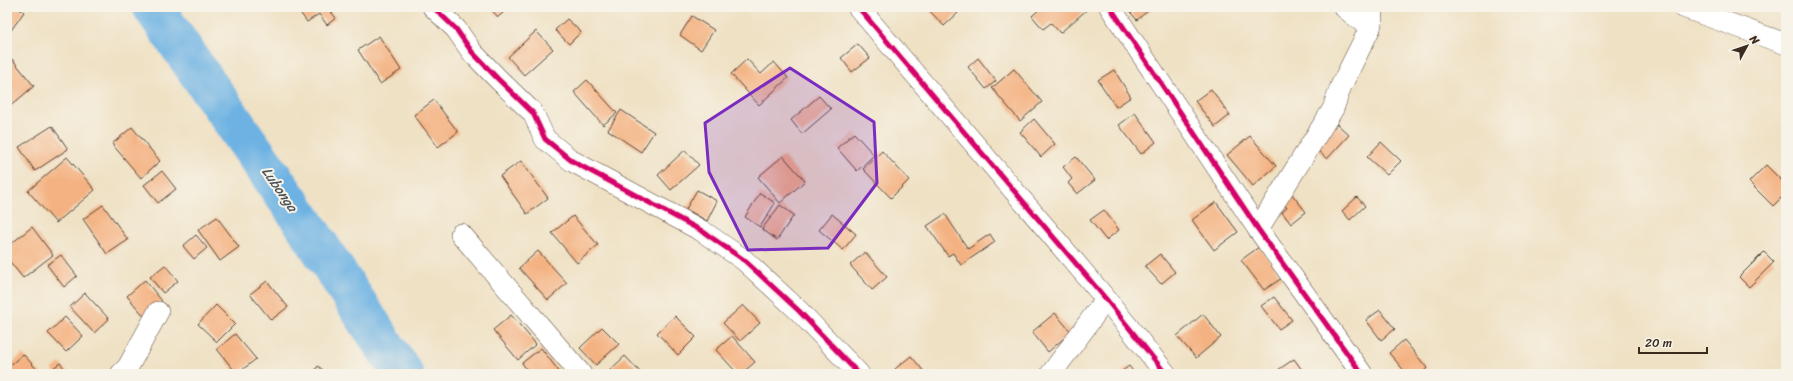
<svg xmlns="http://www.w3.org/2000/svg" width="1793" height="381" viewBox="0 0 1793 381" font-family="Sriracha,sans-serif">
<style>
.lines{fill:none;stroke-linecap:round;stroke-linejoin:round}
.river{stroke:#6db2e3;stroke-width:41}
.building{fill:#f4b282}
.minor-casing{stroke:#564537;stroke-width:22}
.minor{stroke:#fff;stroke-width:21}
.cycleway-casing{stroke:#f7f3e8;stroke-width:8}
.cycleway{stroke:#d6006c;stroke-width:5}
.marked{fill:#7b2cbf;fill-opacity:0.2;stroke:#7b2cbf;stroke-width:3;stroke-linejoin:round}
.labels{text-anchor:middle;stroke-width:4;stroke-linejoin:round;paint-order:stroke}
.water-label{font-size:14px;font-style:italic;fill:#4a5359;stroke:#f7f3e8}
</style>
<rect width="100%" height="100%" fill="#f7f3e8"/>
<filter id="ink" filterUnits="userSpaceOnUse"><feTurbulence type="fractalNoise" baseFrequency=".025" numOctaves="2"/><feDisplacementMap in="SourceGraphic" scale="8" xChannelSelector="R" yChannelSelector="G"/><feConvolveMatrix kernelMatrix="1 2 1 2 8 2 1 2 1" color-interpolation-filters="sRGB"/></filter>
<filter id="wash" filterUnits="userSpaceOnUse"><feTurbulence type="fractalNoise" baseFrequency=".012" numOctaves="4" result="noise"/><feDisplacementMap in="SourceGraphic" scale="16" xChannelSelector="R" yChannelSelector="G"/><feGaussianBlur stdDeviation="0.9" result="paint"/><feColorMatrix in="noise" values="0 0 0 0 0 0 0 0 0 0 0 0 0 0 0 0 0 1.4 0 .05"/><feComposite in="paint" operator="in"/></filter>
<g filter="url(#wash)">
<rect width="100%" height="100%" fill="#efe1c4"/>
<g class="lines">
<polyline class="river" points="153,7 302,220 403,374"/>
</g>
<g id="blocks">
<g class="building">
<polygon points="7,7 16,7 24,12 7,36"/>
<polygon points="296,7 327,7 336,18 327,25 319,14 307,22"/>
<polygon points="489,7 510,7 498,17"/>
<polygon points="926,7 952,7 958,13 944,26"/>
<polygon points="1038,7 1090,7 1060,33 1051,23 1043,29 1032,16 1040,9"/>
<polygon points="1126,7 1152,7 1137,20"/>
<polygon points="692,16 714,30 701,50 680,35"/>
<polygon points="567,19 581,32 569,44 555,30"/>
<polygon points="536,31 553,49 524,75 508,57"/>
<polygon points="379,36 401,70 380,84 358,50"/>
<polygon points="858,44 870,58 852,72 841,58"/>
<polygon points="978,58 996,81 986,89 968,67"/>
<polygon points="12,59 34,86 8,108 7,63"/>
<polygon points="747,59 761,74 774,62 788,78 759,105 731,74"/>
<polygon points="1014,69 1042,102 1020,121 992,88"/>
<polygon points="1114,70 1131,97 1116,107 1098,80"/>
<polygon points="587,80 617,113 603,125 574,92"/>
<polygon points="1211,89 1230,115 1215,127 1195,101"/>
<polygon points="819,96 831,109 802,134 791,120"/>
<polygon points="434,100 458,132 438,147 414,115"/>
<polygon points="621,110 654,132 641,152 608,130"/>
<polygon points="1135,113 1156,142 1141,154 1119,125"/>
<polygon points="1034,119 1055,144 1041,157 1020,132"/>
<polygon points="1337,124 1349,135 1327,159 1315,148"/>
<polygon points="52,126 68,149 35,171 19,147"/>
<polygon points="132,127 160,161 141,178 112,144"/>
<polygon points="854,133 874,155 857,171 837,148"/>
<polygon points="1250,136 1276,166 1253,186 1227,155"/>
<polygon points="1381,142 1401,161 1387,175 1367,157"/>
<polygon points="685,150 699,165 671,190 658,175"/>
<polygon points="882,151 909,180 891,198 863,169"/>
<polygon points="783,156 805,181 780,203 758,177"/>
<polygon points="67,157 95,190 56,223 28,191"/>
<polygon points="1076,157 1095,180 1077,194 1068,183 1072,179 1063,167"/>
<polygon points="521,161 548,198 527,214 500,176"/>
<polygon points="1766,165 1786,185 1786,193 1773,206 1749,182"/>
<polygon points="162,171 176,189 158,203 144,185"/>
<polygon points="697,190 717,201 707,221 686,209"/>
<polygon points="760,193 775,203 760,227 745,217"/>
<polygon points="1291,193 1306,212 1291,224 1282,212 1287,208 1282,201"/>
<polygon points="1357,197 1365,206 1350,220 1342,211"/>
<polygon points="1216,202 1238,232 1214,250 1192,220"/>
<polygon points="103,205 128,240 107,254 83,219"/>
<polygon points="780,205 794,215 777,240 762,229"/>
<polygon points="1104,210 1119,230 1106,240 1090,220"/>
<polygon points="832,214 856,234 843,250 819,230"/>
<polygon points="945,214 968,249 990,234 995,242 961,265 953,253 948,256 927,226"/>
<polygon points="573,216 598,245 577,263 552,233"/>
<polygon points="217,217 239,247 220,261 198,230"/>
<polygon points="32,227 53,255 23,278 7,258 7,247"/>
<polygon points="196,235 207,248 194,259 183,246"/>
<polygon points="1259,247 1282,278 1264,290 1241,260"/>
<polygon points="538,251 567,283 548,300 519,268"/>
<polygon points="865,252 887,277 872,290 850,265"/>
<polygon points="1764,252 1774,262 1749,287 1739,277"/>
<polygon points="1160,254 1175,272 1161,284 1145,266"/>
<polygon points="61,255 77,276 64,287 47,265"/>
<polygon points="165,265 178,281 163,293 150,277"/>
<polygon points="145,280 162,301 144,316 127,296"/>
<polygon points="267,281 288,307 271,320 250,294"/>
<polygon points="85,293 109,319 94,333 70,307"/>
<polygon points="1274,297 1292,320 1279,329 1261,306"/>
<polygon points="216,305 235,324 217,342 198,324"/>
<polygon points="743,305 760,323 740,341 723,323"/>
<polygon points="1380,310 1395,329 1381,340 1366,320"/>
<polygon points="1055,313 1071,332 1048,352 1032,332"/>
<polygon points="1203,314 1221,337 1196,358 1177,336"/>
<polygon points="511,315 536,344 518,360 493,330"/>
<polygon points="675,316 696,337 678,355 657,333"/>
<polygon points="65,317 83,336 66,352 48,333"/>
<polygon points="602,327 619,344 596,365 580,348"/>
<polygon points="235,334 256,359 237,374 217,349"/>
<polygon points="732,336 755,362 741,374 738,374 716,350"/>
<polygon points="1404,340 1427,368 1421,374 1407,374 1389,353"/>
<polygon points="541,348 561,374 530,374 522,363"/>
<polygon points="23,354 41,374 7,374 7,368"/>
<polygon points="625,356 642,374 612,374 609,371"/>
<polygon points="911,356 926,374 899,374 895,369"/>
<polygon points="1294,359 1305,374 1281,374 1278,370"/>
<polygon points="60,363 69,374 56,374 52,369"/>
<polygon points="318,366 328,374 312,374"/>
<polygon points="1129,366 1135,374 1118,374"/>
</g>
</g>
</g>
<g filter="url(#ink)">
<use href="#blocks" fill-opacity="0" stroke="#564537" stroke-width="1"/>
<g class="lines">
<defs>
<g id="minor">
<polyline points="433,7 456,29 472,52 498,79 533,113 545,139 572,161 702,231 744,260 799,311 859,374"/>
<polyline points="858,7 1106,299 1166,374"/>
<polyline points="1110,7 1258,229 1362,374"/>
<polyline points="1344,7 1370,28"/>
<polyline points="1683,7 1786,44"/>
<polyline points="1258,229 1333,109 1341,86 1370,28 1372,19 1371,7"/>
<polyline points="461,234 581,374"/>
<polyline points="121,374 128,367 158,312"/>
<polyline points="1051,374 1106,299"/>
</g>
</defs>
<use href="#minor" class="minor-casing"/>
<use href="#minor" class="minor"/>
<defs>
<g id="cycleway">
<polyline points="433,7 456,29 472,52 498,79 533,113 545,139 572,161 702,231 744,260 799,311 859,374"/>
<polyline points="858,7 1106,299 1166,374"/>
<polyline points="1110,7 1258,229 1362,374"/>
</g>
</defs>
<use href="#cycleway" class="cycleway-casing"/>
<use href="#cycleway" class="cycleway"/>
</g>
</g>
<path class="marked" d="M790,68L874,122L877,183L828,248L748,250L709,172L705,123Z"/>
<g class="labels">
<g class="water-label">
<text transform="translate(280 189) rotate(55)" y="5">Lubonga</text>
</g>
</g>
<rect width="1793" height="381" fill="none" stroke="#f7f3e8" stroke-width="24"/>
<g transform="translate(1747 46) rotate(50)" stroke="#f7f3e8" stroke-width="3" paint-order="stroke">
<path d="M0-3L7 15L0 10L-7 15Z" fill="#3b2a1e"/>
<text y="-6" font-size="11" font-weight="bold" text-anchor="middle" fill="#3b2a1e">N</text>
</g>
<path d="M1639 347v6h68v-6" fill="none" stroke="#3b2a1e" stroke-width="2"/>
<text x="1645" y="347" font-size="12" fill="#3b2a1e" stroke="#f7f3e8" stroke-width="3" paint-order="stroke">20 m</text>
</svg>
